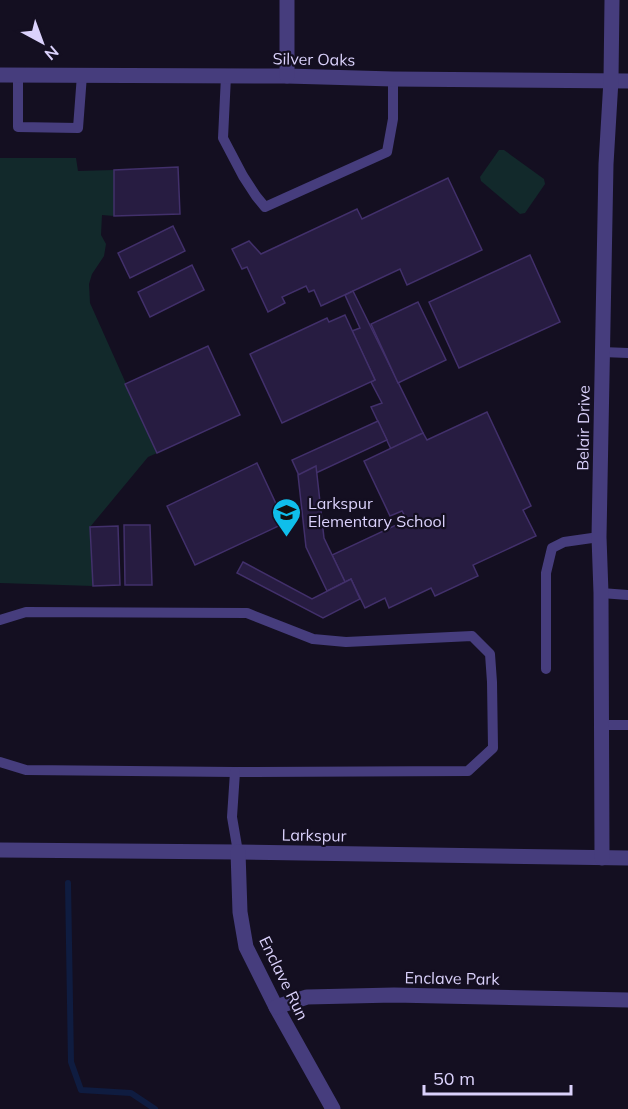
<svg xmlns="http://www.w3.org/2000/svg" width="628" height="1109" viewBox="0 0 628 1109" font-family="Mulish,sans-serif">
<style>
.park{fill:#12292b}
.lines{fill:none;stroke-linecap:round;stroke-linejoin:round}
.stream{stroke:#0f1c40;stroke-width:6}
.building{fill:#271c41;stroke:#42306b;stroke-width:1.5}
.service{stroke:#463d7d;stroke-width:10}
.minor{stroke:#463d7d;stroke-width:15}
.labels{text-anchor:middle;stroke-width:4.5;stroke-linejoin:round;paint-order:stroke}
.street-label{font-size:16px;fill:#dbd2fc;stroke:#140f21}
.poi-label{font-size:16px;fill:#dbd2fc;stroke:#140f21;text-anchor:start}
</style>
<rect width="100%" height="100%" fill="#140f21"/>
<g class="park">
<polygon points="499,150 504,150 544,179 545,184 525,213 520,214 481,181 480,177"/>
<polygon points="0,158 76,158 78,171 114,170 114,216 102,215 101,235 106,244 104,256 92,274 89,284 90,303 157,453 148,457 90,527 93,586 0,583"/>
</g>
<g class="lines">
<polyline class="stream" points="68,883 71,1062 81,1090 131,1093 155,1109"/>
</g>
<g class="building">
<polygon points="178,167 180,214 114,216 114,170"/>
<polygon points="448,178 482,250 407,285 400,269 321,306 314,290 309,292 306,286 282,297 285,303 268,312 247,267 242,269 232,249 249,241 261,254 357,209 362,219"/>
<polygon points="173,226 185,251 130,278 118,253"/>
<polygon points="530,255 560,322 459,368 429,302"/>
<polygon points="192,265 204,290 150,317 138,292"/>
<polygon points="353,291 423,433 391,449 371,407 382,403 371,382 375,380 352,331 360,328 345,295"/>
<polygon points="418,302 446,360 398,383 371,324"/>
<polygon points="345,315 375,380 282,423 250,354 327,318 329,322"/>
<polygon points="208,346 240,415 157,453 125,384"/>
<polygon points="487,412 531,506 523,510 536,536 473,565 478,576 435,596 431,588 389,608 385,598 365,608 351,579 345,582 332,555 407,520 402,511 390,516 364,461 423,433 427,440"/>
<polygon points="378,421 387,440 301,480 292,460"/>
<polygon points="257,463 285,523 195,565 167,506"/>
<polygon points="316,466 324,538 345,582 327,591 306,547 298,475"/>
<polygon points="124,525 150,525 152,585 125,585"/>
<polygon points="118,526 120,585 93,586 90,527"/>
<polygon points="243,562 312,599 351,579 360,599 323,618 237,573"/>
</g>
<g class="lines">
<g class="service">
<polyline points="18,76 18,127 78,128 82,75"/>
<polyline points="226,76 223,138 243,176 256,196 265,207 387,152 393,119 393,79"/>
<polyline points="602,352 628,353"/>
<polyline points="601,593 628,595"/>
<polyline points="0,620 26,612 247,613 313,639 346,642 472,636 490,654 492,682 493,748 468,771 235,772 26,770 0,762"/>
<polyline points="546,669 546,573 552,548 564,542 599,537"/>
<polyline points="600,725 628,725"/>
<polyline points="235,772 232,817 238,852"/>
</g>
<g class="minor">
<polyline points="0,75 287,76 393,79 628,81"/>
<polyline points="287,76 287,0"/>
<polyline points="0,850 238,852 628,858"/>
<polyline points="238,852 240,912 246,947 276,1007 333,1109"/>
<polyline points="602,858 601,593 599,537 606,164 611,80 612,0"/>
<polyline points="276,1007 307,997 394,995 628,1000"/>
</g>
</g>
<defs>
<symbol id="school-pin" viewBox="-11 -11 22 30"><path d="M0 17L-7.5 6A9.5 9.5 0 1 1 7.5 6Z" fill="#0fbeeb" stroke="#140f21"/><path d="M0-5L7-2L0 1L-7-2ZM-4 1L0 2.5L4 1V4Q0 6-4 4Z" fill="#111"/></symbol>
</defs>
<g fill-rule="evenodd">
<use href="#school-pin" x="270" y="496" width="33" height="45"/>
</g>
<g class="labels">
<g class="street-label">
<text transform="translate(314 59) rotate(1)" y="6">Silver Oaks</text>
<text transform="translate(583 428) rotate(-89)" y="6">Belair Drive</text>
<text transform="translate(314 835) rotate(1)" y="6">Larkspur</text>
<text transform="translate(284 978) rotate(64)" y="6">Enclave Run</text>
<text transform="translate(452 978) rotate(1)" y="6">Enclave Park</text>
</g>
<g class="poi-label">
<text x="308" y="509">Larkspur<tspan x="308" dy="18">Elementary School</tspan></text>
</g>
</g>
<g transform="translate(42 42) rotate(139)" stroke="#140f21" stroke-width="4.5" paint-order="stroke">
<path d="M0-4.5L10 22L0 15L-10 22Z" fill="#dbd2fc"/>
<text y="-9" font-size="16" font-weight="bold" text-anchor="middle" fill="#dbd2fc">N</text>
</g>
<path d="M424 1085v9h147v-9" fill="none" stroke="#dbd2fc" stroke-width="3"/>
<text x="433" y="1085" font-size="18" fill="#dbd2fc" stroke="#140f21" stroke-width="4.5" paint-order="stroke">50 m</text>
</svg>
